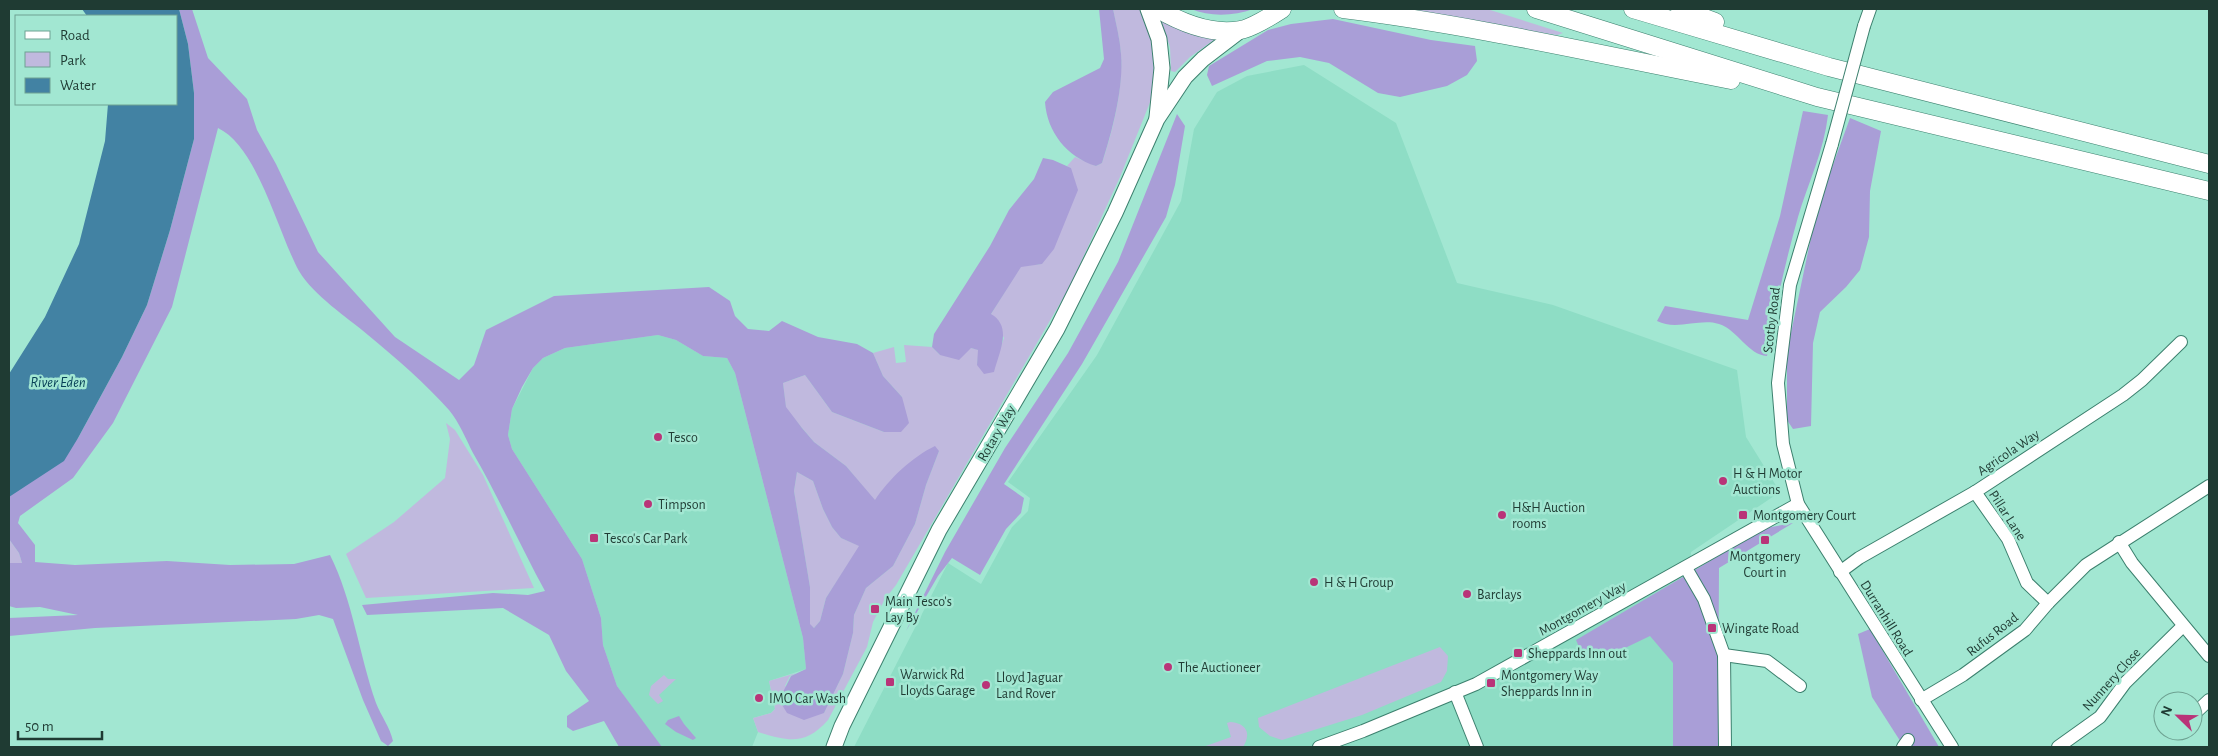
<svg xmlns="http://www.w3.org/2000/svg" width="2218" height="756" viewBox="0 0 2218 756" font-family="'Alegreya Sans',sans-serif">
<style>
.built{fill:#8eddc5}
.green{fill:#c0b9de}
.forest{fill:#a99ed7;fill-rule:evenodd}
.water{fill:#4282a3}
.lines{fill:none;stroke-linecap:round;stroke-linejoin:round}
.minor-casing{stroke:#3c806e;stroke-width:14}
.major-casing{stroke:#3c806e;stroke-width:17}
.highway-casing{stroke:#3c806e;stroke-width:19}
.minor{stroke:#fff;stroke-width:12}
.major{stroke:#fff;stroke-width:15}
.highway{stroke:#fff;stroke-width:18}
.minor-bridge-casing{stroke:#3c806e;stroke-width:14;stroke-linecap:butt}
.minor-bridge{stroke:#fff;stroke-width:12}
.poi-dot{fill:#b93478;stroke:#a2e7d2;stroke-width:2}
.labels{text-anchor:middle;stroke-width:5;stroke-linejoin:round;paint-order:stroke}
.street-label{font-size:14px;fill:#1f3b33;stroke:#a2e7d2}
.poi-label{font-size:14px;fill:#1f3b33;stroke:#a2e7d2;text-anchor:start}
.water-label{font-size:15px;font-style:italic;fill:#073f57;stroke:#a2e7d2}
</style>
<rect width="100%" height="100%" fill="#a2e7d2"/>
<g class="built">
<polygon points="1304,65 1396,123 1457,283 1553,305 1737,370 1746,437 1780,492 1691,552 1687,615 1688,747 854,747 948,563 981,584 1012,527 1028,511 1030,498 1008,482 1097,355 1181,201 1194,129 1217,92 1247,76"/>
<polygon points="658,335 676,340 703,356 727,358 735,373 803,638 806,669 769,681 775,709 771,713 753,718 758,732 752,747 660,746 617,686 603,645 601,618 582,559 512,449 508,435 512,409 533,368 543,358 565,348"/>
</g>
<g class="green">
<path d="M1113,9H1140L1154,42L1155,90L1120,177L1069,288L896,585L885,599L873,622L867,647L828,720C805,746 788,741 758,732L753,718L771,713L775,709L769,681L796,673L790,676L785,686L824,713L843,674L853,633L854,615L866,588L893,566L915,524L926,485L939,451L875,501L846,466L814,442L786,409L783,383L805,375L832,412L884,432L902,397L883,376L873,353L894,347L896,363L906,362L904,345L932,347L940,355L971,348L979,350L977,365L999,352L1004,338L991,314L1021,266L1042,264L1071,168L1067,166L1075,157L1096,166L1102,163C1113,130 1123,90 1121,55C1120,40 1116,24 1113,9Z"/>
<polygon points="1384,9 1487,9 1563,33 1557,35"/>
<polygon points="1160,19 1218,37 1190,57 1175,72 1171,71 1170,47"/>
<polygon points="446,423 455,430 483,475 534,588 366,598 346,554 394,522 445,478 450,439"/>
<polygon points="797,472 813,481 823,509 832,527 841,538 860,546 826,598 820,621 814,628 810,625 810,587 794,491"/>
<polygon points="9,539 19,553 22,563 9,563"/>
<polygon points="1440,647 1448,656 1447,671 1441,682 1362,715 1282,740 1270,736 1259,727 1258,718"/>
<polygon points="664,675 668,679 676,679 659,695 663,701 658,704 649,695 651,686"/>
<path d="M1230,722C1246,723 1252,733 1243,747H1203L1231,737L1227,723Z"/>
</g>
<g class="forest">
<path d="M179,9H192L208,58L247,99L257,130L276,164L318,252L395,337L459,380L474,365L486,330L554,296L709,287L730,301L735,316L748,329L769,331L782,321L818,337L857,344L873,353L883,376L902,397L909,423L901,432H884L832,412L805,375L783,383L786,407L802,428L814,442L846,466L875,500C889,479 912,457 935,446L939,451L926,485L915,524L893,566L866,588L854,615L853,633L843,674L824,713L804,720L787,713L779,700L791,676L806,669L803,638L735,373L727,358L703,356L676,340L658,335L565,348L543,358L533,368L522,387L512,409L508,435L512,449L582,559L601,618L603,645L617,686L662,747H619L604,721L573,731L567,727V716L589,701L566,671L549,635L503,608L367,615L362,605L493,593L528,595L545,591C520,545 499,498 473,453C466,439 459,422 449,410C425,383 396,358 368,335C347,317 314,296 299,271C278,233 258,147 218,128L172,307L113,423L73,478L20,516L18,523L35,545V562L75,565L167,561L230,565L294,564L330,555C353,601 359,654 376,703C381,716 390,727 393,741L388,746L381,741L363,700L333,619L319,615L296,619L95,628L9,636V618L78,615L40,607L16,608L9,606V563H22L19,553L9,539V497L78,438L122,357L147,305L170,230L194,139V93L188,44ZM797,472L813,481L823,509L832,527L841,538L859,546L826,598L820,621L814,628L810,624V587L794,491Z"/>
<path d="M1099,9H1113C1116,24 1120,39 1121,54C1124,87 1112,132 1102,163L1096,166C1067,157 1047,132 1045,102L1053,92L1100,68L1104,59Z"/>
<path d="M1191,9H1253C1234,16 1210,17 1191,9Z"/>
<polygon points="1333,19 1431,40 1475,46 1477,61 1467,75 1447,86 1400,97 1378,93 1329,63 1300,57 1267,61 1212,86 1207,75 1209,66 1268,30 1291,24"/>
<path d="M1803,111L1828,115C1824,151 1808,183 1798,217C1785,263 1775,309 1767,356C1748,355 1738,330 1719,324C1699,318 1676,331 1657,321L1665,306L1748,320L1780,216Z"/>
<polygon points="1177,114 1185,126 1175,185 1166,217 1082,364 1004,484 1024,498 1021,513 1006,529 980,575 952,558 938,576 906,631 945,552 1005,448 1068,353 1118,262"/>
<polygon points="1850,118 1881,131 1870,191 1869,237 1860,270 1846,287 1820,312 1813,343 1811,426 1793,429 1787,420 1787,352 1817,209"/>
<path d="M1043,158L1053,160L1071,168L1078,190L1054,249L1042,264L1021,267L991,314C1013,327 999,352 994,372L984,374L977,365L978,350L971,348L959,360L940,355L932,347L934,334L990,246L1009,210L1034,179Z"/>
<polygon points="1793,523 1719,568 1718,747 1673,747 1673,663 1650,636 1600,660 1583,656 1576,640 1766,528"/>
<polygon points="1870,629 1939,747 1904,747 1872,697 1858,634"/>
<polygon points="679,716 684,724 696,738 693,740 676,732 665,724 668,720"/>
</g>
<polygon class="water" points="82,9 179,9 188,44 194,93 194,139 170,230 147,305 122,357 78,438 64,461 9,497 9,374 45,317 79,244 105,141 108,104 176,104 176,16 87,16"/>
<g class="lines">
<defs>
<g id="minor">
<polyline points="1864,26 1870,9"/>
<polyline points="1832,144 1790,285 1778,383 1783,444 1798,504 1952,747"/>
<polyline points="1975,492 2008,539 2027,583 2048,603"/>
<polyline points="2119,542 2132,563 2209,656"/>
<polyline points="1686,568 1704,599 1724,655 1725,747"/>
<polyline points="1840,572 1859,558 1975,492 2123,395 2142,380 2181,342"/>
<polyline points="1724,655 1767,661 1800,686"/>
<polyline points="1455,692 1477,747"/>
<polyline points="1921,700 1963,675 2025,630 2048,603 2086,565 2209,486"/>
<polyline points="2193,715 2209,700"/>
<polyline points="1319,747 1363,731 1476,684 1798,504"/>
<polyline points="1903,747 1908,740"/>
<polyline points="2058,747 2100,717 2125,683 2183,626"/>
</g>
<g id="major">
<polyline points="1148,9 1159,39 1162,68 1157,117"/>
<polyline points="834,747 842,726 939,530 1057,329 1115,213 1157,119 1185,77 1203,59 1241,30"/>
</g>
<g id="highway">
<path d="M1158,9C1182,23 1211,35 1240,30C1250,29 1273,15 1282,9"/>
<path d="M1343,9C1473,25 1602,55 1731,80"/>
<polyline points="1536,9 1817,97 2209,191"/>
<polyline points="1633,9 1829,67 2209,164"/>
<polyline points="1680,9 1715,22"/>
</g>
</defs>
<use href="#minor" class="minor-casing"/>
<use href="#major" class="major-casing"/>
<use href="#highway" class="highway-casing"/>
<use href="#minor" class="minor"/>
<use href="#major" class="major"/>
<use href="#highway" class="highway"/>
<defs>
<polyline id="minor-bridge" points="1832,144 1864,26"/>
</defs>
<use href="#minor-bridge" class="minor-bridge-casing"/>
<use href="#minor-bridge" class="minor-bridge"/>
</g>
<g class="poi-dot">
<circle cx="658" cy="437" r="5"/>
<circle cx="1723" cy="481" r="5"/>
<circle cx="648" cy="504" r="5"/>
<circle cx="1502" cy="515" r="5"/>
<rect x="1738" y="510" width="10" height="10" rx="2.5"/>
<rect x="589" y="533" width="10" height="10" rx="2.5"/>
<rect x="1760" y="535" width="10" height="10" rx="2.5"/>
<circle cx="1314" cy="582" r="5"/>
<circle cx="1467" cy="594" r="5"/>
<rect x="870" y="604" width="10" height="10" rx="2.5"/>
<rect x="1707" y="623" width="10" height="10" rx="2.5"/>
<rect x="1513" y="648" width="10" height="10" rx="2.5"/>
<circle cx="1168" cy="667" r="5"/>
<rect x="885" y="677" width="10" height="10" rx="2.5"/>
<rect x="1486" y="678" width="10" height="10" rx="2.5"/>
<circle cx="986" cy="685" r="5"/>
<circle cx="759" cy="698" r="5"/>
</g>
<g class="labels">
<g class="street-label">
<text transform="translate(1771 320) rotate(-83)" y="5">Scotby Road</text>
<text transform="translate(996 433) rotate(-60)" y="5">Rotary Way</text>
<text transform="translate(2008 452) rotate(-34)" y="5">Agricola Way</text>
<text transform="translate(2008 515) rotate(57)" y="5">Pillar Lane</text>
<text transform="translate(1582 608) rotate(-29)" y="5">Montgomery Way</text>
<text transform="translate(1887 618) rotate(58)" y="5">Durranhill Road</text>
<text transform="translate(1992 634) rotate(-38)" y="5">Rufus Road</text>
<text transform="translate(2111 679) rotate(-48)" y="5">Nunnery Close</text>
</g>
<g class="poi-label">
<text x="668" y="442">Tesco</text>
<text x="1733" y="478">H &amp; H Motor<tspan x="1733" dy="16">Auctions</tspan></text>
<text x="658" y="509">Timpson</text>
<text x="1512" y="512">H&amp;H Auction<tspan x="1512" dy="16">rooms</tspan></text>
<text x="1753" y="520">Montgomery Court</text>
<text x="604" y="543">Tesco's Car Park</text>
<text x="1765" y="561" text-anchor="middle">Montgomery<tspan x="1765" dy="16">Court in</tspan></text>
<text x="1324" y="587">H &amp; H Group</text>
<text x="1477" y="599">Barclays</text>
<text x="885" y="606">Main Tesco's<tspan x="885" dy="16">Lay By</tspan></text>
<text x="1722" y="633">Wingate Road</text>
<text x="1528" y="658">Sheppards Inn out</text>
<text x="1178" y="672">The Auctioneer</text>
<text x="900" y="679">Warwick Rd<tspan x="900" dy="16">Lloyds Garage</tspan></text>
<text x="1501" y="680">Montgomery Way<tspan x="1501" dy="16">Sheppards Inn in</tspan></text>
<text x="996" y="682">Lloyd Jaguar<tspan x="996" dy="16">Land Rover</tspan></text>
<text x="769" y="703">IMO Car Wash</text>
</g>
<g class="water-label">
<text x="58" y="387">River Eden</text>
</g>
</g>
<rect width="2218" height="756" fill="none" stroke="#1f3b33" stroke-width="20"/>
<rect x="15" y="15" width="162" height="90" fill="#a2e7d2" stroke="#6ea292"/>
<rect x="25" y="31" width="25" height="8" fill="#ffffff" stroke="#6ea292"/>
<text x="60" y="40" font-size="15" fill="#1f3b33">Road</text>
<rect x="25" y="52" width="25" height="15" fill="#c0b9de" stroke="#6ea292"/>
<text x="60" y="65" font-size="15" fill="#1f3b33">Park</text>
<rect x="25" y="78" width="25" height="15" fill="#4282a3" stroke="#6ea292"/>
<text x="60" y="90" font-size="15" fill="#1f3b33">Water</text>
<g transform="translate(2178 716) rotate(293)"><circle r="24" fill="#a2e7d2" stroke="#6ea292"/>
<path d="M0-4L9 19L0 12L-9 19Z" fill="#b93478"/>
<text y="-8" font-size="14" font-weight="bold" text-anchor="middle" fill="#1f3b33">N</text>
</g>
<path d="M18 731v8h84v-8" fill="none" stroke="#1f3b33" stroke-width="2.5"/>
<text x="25" y="731" font-size="15" fill="#1f3b33" stroke="#a2e7d2" stroke-width="4" paint-order="stroke">50 m</text>
</svg>
